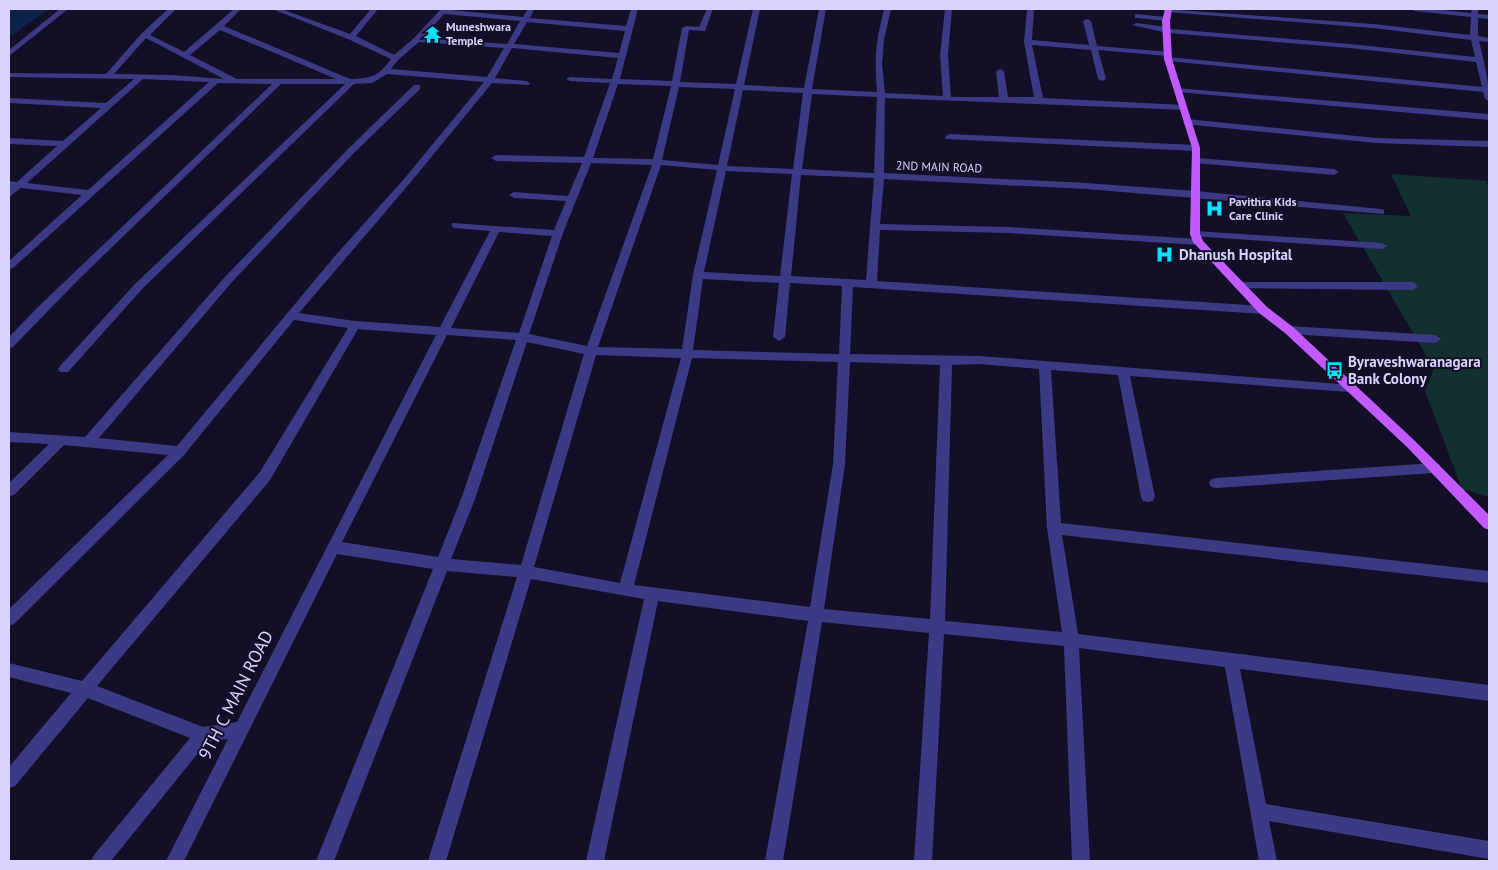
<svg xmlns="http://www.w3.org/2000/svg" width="1498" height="870" viewBox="0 0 1498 870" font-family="'PT Sans',sans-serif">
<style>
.green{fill:#12302f}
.water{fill:#0c2248}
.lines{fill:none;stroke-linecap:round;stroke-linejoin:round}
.minor{fill:#3d3a85;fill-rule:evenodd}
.major{fill:#c25bff;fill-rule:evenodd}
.labels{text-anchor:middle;stroke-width:4;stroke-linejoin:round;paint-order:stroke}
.far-poi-label{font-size:12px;font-weight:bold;fill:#d9d4ff;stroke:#130f26;text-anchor:start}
.far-street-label{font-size:12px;fill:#d9d4ff;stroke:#130f26}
.poi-label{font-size:15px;font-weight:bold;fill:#d9d4ff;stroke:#130f26;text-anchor:start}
.near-street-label{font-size:18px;fill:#d9d4ff;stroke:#130f26}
</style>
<rect width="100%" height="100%" fill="#130f26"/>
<polygon class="green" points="1391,174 1487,181 1489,196 1489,497 1462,489 1425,391 1434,369 1343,213 1411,216"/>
<polygon class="water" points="9,9 50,9 9,37"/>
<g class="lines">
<g class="minor">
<polygon points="60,9 68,9 9,56 9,50"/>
<path d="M168,9H176L150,35L184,52L234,9H241L224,26L350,79C370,79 379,76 391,59L348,39L272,9H281L350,34L371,9H378L356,36L394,55L414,38L441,9L523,17L528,9H534L530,18L626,26L631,9H638L620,79L672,81L682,28L686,26L699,27L707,9H713L705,31L689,30L680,82L736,84L753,9H760L744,85L804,88L819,9H826L812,89L877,92C874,59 876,41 884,9H891L884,40L882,64L885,93L943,96L940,55L945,9H952L948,55L951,97H999L996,71L1000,69L1004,71L1008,97H1034L1024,42L1027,9H1034L1032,40L1089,45L1083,21L1087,19L1091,21L1097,46L1171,52V56H1168L1098,50L1106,79L1102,81L1098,79L1091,50L1032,45L1043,98L1184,105L1187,106V110L885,98L884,173L1086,183L1196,191L1381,209L1384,210V214L1086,189L884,179L880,224L1008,227L1198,239L1203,242L1198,245L1008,233L880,230L877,281L1263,306L1268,310L1263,314L853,287L850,354L979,356L1353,385L1355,388L1349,392L1130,376L1155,497L1153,501L1148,502L1143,501L1141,497L1118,375L1051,370L1061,523L1489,571V583L1062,535L1078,634L1489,685V701L1240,669L1266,804L1489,841V859L1269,821L1277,861H1259L1225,667L1079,648L1090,861H1072L1064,646L944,634L932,861H914L929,633L822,622L783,861H765L808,621L658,601L604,861H586L644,599L531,579L446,861H428L517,577L447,571L334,861H316L433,569L337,554L184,861H166L228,739L207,742L111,861H91L94,855L190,738L88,698L15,786L9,788V767L71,693L9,677V663L82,681L260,472L348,328L294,320L184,455L14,624L9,626V609L168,455L64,445L14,495L9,496V483L49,444L9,442V432L85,437L224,278L348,149L414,85H420V89L354,153L232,282L99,438L177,446L334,257L404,179L484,82L387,74L372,83L354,84L143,288L68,372H60L58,369L60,366L135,284L345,84H281L79,279L13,347L9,348V337L38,307L272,84L218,83L13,268L9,269V261L82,195L21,188L9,197V189L11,187H9V181L17,182L57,146L9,144V138L63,141L101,108L9,103V98L106,103L134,79L9,77V73L106,74L142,33ZM444,14L520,21L507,44L423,38ZM527,22L625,31L619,53L514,44ZM220,30L336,79H237L190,55ZM146,38L224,79L172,75L114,74ZM419,42L504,48L487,77L391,69L398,60ZM512,48L618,58L612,79L570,77L566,79L570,81L610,83L584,157L496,155L491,158L496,161L582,163L568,196L514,192L509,195L514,198L566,201L554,230L452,223V227L455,228L490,231L440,327L355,321L299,313L410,183L492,83L529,85L530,83L526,81L495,78ZM143,79L209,82L88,190L27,183ZM618,84L671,86L653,159L593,158ZM679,87L735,89L718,165L662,160ZM743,90L803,93L793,169L727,166ZM812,94L877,97L874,173L802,169ZM591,163L652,165L587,346L529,334L563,233ZM661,165L717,170L693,275L682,349L598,347ZM726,171L792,174L780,276L704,272ZM801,175L874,178L866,280L791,276ZM499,232L552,236L519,333L451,328ZM703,279L779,283L773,337L779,341L785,337L790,283L842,286L839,354L693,350ZM358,329L436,335L237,722L203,727L97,686L270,480ZM447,335L516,340L461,499L438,557L342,542ZM527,342L584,354L521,565L451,559L475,499ZM596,355L681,358L620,583L534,567ZM692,358L838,362L833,464L810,607L634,585ZM850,362L940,365L930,619L824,609L845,464ZM979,364L1039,369L1047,528L1062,632L945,621L952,365Z"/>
<path d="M1164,9L1373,24L1470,35L1471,17L1415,11L1411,9H1433L1471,13L1472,9H1478V14L1489,15V19L1478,18V36L1489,38V42L1479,41C1484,62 1489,79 1489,101L1485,99L1483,92L1168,61L1164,59L1168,57L1482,87L1476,62L1350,48L1168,33L1132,25L1136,23L1167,27L1171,29L1350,44L1475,57L1471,40L1373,28L1167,12H1164Z"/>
<polygon points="1135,14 1166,17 1170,19 1166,21 1138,18 1135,18"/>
<polygon points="1175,88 1489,114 1489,120 1178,92 1174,90"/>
<polygon points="1187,119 1376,138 1489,141 1489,147 1376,143 1184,124 1183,122"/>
<polygon points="949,134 1196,145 1200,148 1196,151 946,139 945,137"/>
<polygon points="1197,158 1334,169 1339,172 1334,175 1194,163 1192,161"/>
<polygon points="1195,231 1382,243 1387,246 1382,249 1191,236 1190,234"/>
<polygon points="1239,282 1413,282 1418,286 1413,290 1235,288 1234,286 1235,284"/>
<polygon points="1289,326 1435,335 1441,339 1435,343 1289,334 1283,330"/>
<polygon points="1434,463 1439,464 1440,468 1439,472 1434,473 1216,488 1211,487 1209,483 1211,479 1216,478"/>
</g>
<polygon class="major" points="1165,9 1172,9 1170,21 1172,59 1200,148 1200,234 1203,241 1267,307 1293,327 1415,441 1489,515 1489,530 1484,528 1407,447 1285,333 1259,313 1193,242 1190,234 1192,148 1164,59 1162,21"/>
</g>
<defs>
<symbol id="temple-bare" viewBox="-9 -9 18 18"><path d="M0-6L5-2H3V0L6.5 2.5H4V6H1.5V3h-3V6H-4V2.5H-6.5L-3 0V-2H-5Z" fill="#00e5ff" stroke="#130f26" stroke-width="2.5" paint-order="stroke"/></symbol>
<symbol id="hospital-bare" viewBox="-9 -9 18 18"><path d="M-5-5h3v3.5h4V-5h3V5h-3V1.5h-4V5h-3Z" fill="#00e5ff" stroke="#130f26" stroke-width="2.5" paint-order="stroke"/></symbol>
<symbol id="bus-bare" viewBox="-9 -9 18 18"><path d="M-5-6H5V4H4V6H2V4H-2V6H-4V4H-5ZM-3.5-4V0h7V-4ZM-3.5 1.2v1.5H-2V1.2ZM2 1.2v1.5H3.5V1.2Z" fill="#00e5ff" stroke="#130f26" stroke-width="2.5" paint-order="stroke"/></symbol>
</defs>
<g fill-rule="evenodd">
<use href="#temple-bare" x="420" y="22" width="25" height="25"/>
<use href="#hospital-bare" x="1202" y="196" width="25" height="25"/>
<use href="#hospital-bare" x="1152" y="242" width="25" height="25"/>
<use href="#bus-bare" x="1322" y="358" width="25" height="25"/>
</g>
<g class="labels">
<g class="far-poi-label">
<text x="446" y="31">Muneshwara<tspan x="446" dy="14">Temple</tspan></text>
<text x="1229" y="206">Pavithra Kids<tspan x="1229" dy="14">Care Clinic</tspan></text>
</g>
<g class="far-street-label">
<text transform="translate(939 167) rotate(2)" y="4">2ND MAIN ROAD</text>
</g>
<g class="poi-label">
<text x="1179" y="260">Dhanush Hospital</text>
<text x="1348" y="367">Byraveshwaranagara<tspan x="1348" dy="17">Bank Colony</tspan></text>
</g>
<g class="near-street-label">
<text transform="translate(236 695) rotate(-63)" y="6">9TH C MAIN ROAD</text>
</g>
</g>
<rect width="1498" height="870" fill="none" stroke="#d9d4ff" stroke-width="20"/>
</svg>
